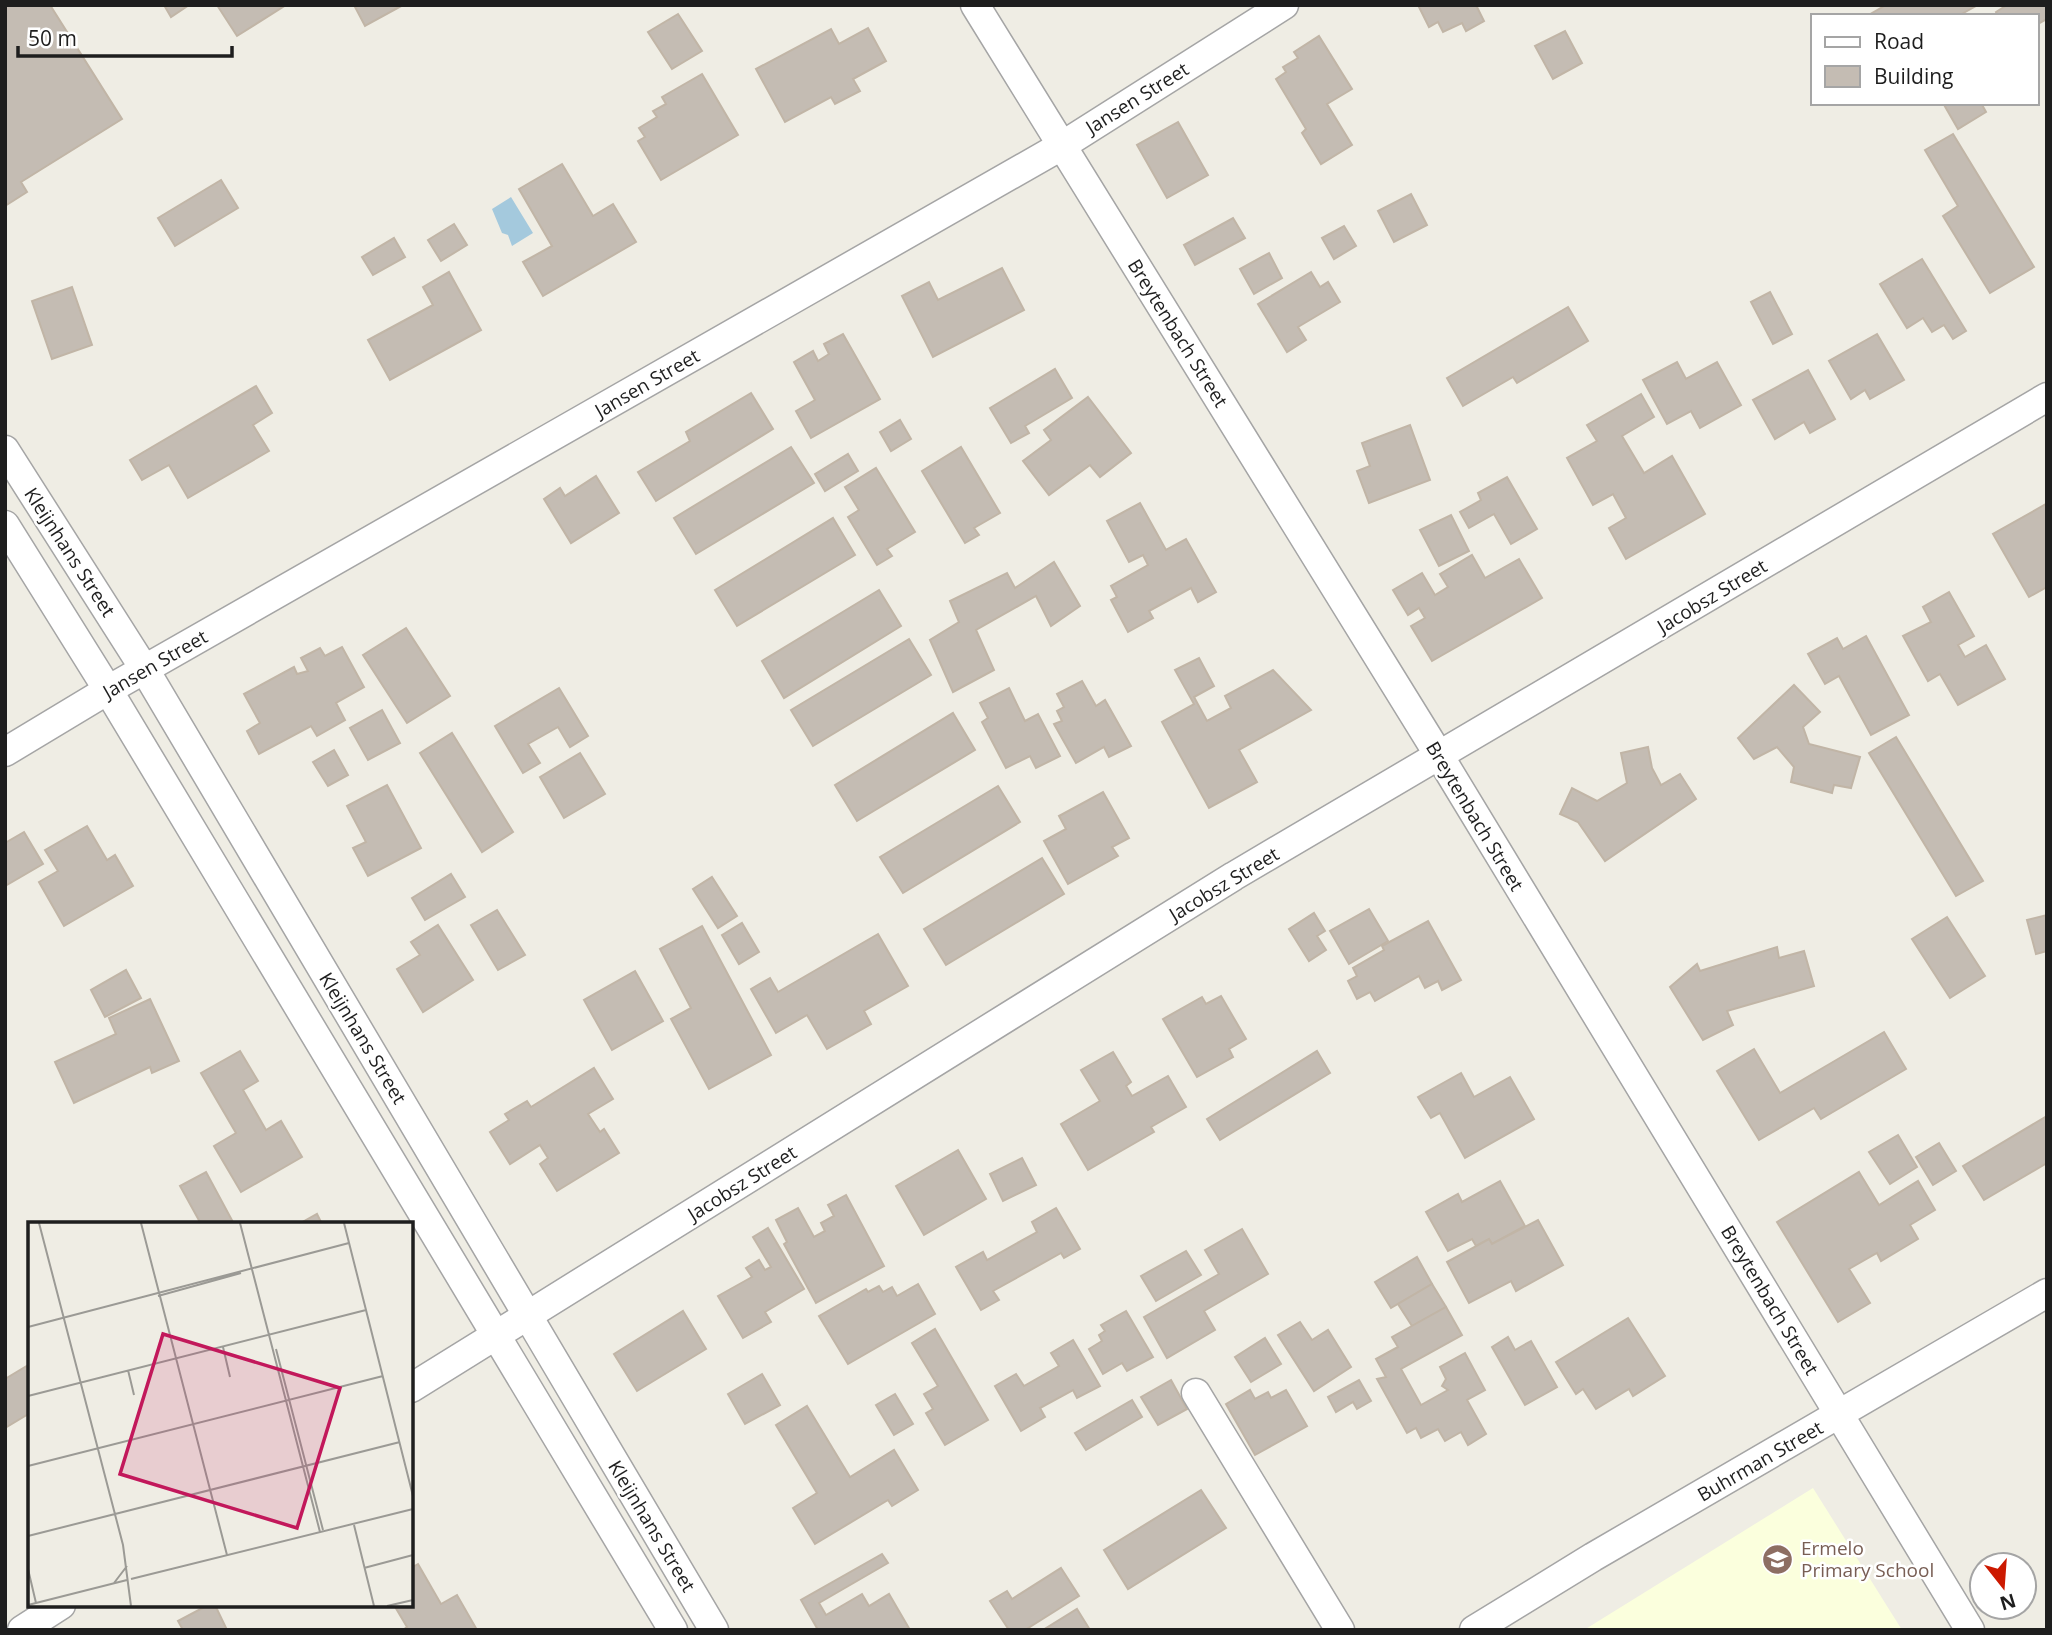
<svg xmlns="http://www.w3.org/2000/svg" width="2052" height="1635" viewBox="0 0 2052 1635" font-family="'Open Sans',sans-serif">
<style>
.education{fill:#fbffdd}
.water{fill:#a4c9dd}
.building{fill:#c4bcb3;stroke:#c1b5a6;stroke-width:2}
.lines{fill:none;stroke-linecap:round;stroke-linejoin:round}
.minor-casing{stroke:#a5a5a5;stroke-width:31}
.minor{stroke:#fff;stroke-width:28}
.labels{text-anchor:middle;stroke-width:5;stroke-linejoin:round;paint-order:stroke}
.street-label{font-size:19px;fill:#1e1e1e;stroke:#fff}
.education-label{font-size:19px;fill:#785e54;stroke:#fff;text-anchor:start}
.inset-road{fill:none;stroke:#9b9a95;stroke-width:2}
.view{fill:#c2185b;fill-opacity:0.15;stroke:#c2185b;stroke-width:3.5}
.inset-edge{fill:none;stroke:#1e1e1e;stroke-width:3.5}
</style>
<rect width="100%" height="100%" fill="#efede4"/>
<polygon class="education" points="1813,1488 1902,1630 1584,1630"/>
<polygon class="water" points="511,197 533,233 512,246 508,235 502,233 492,209"/>
<g class="building">
<polygon points="5,5 50,5 122,119 21,182 27,192 5,206"/>
<polygon points="164,5 189,5 171,17"/>
<polygon points="217,5 286,5 237,36"/>
<polygon points="354,5 403,5 365,26"/>
<polygon points="1418,5 1476,5 1484,21 1466,31 1462,23 1443,32 1438,22 1429,27"/>
<polygon points="1886,5 1976,5 1976,6 1958,16 1867,16"/>
<polygon points="2007,5 2047,5 2047,19 2036,25 2036,16 1998,16 1996,12"/>
<polygon points="678,14 702,51 672,69 648,32"/>
<polygon points="868,28 886,61 853,79 860,91 835,104 831,97 785,122 756,69 831,29 839,44"/>
<polygon points="1565,31 1582,63 1553,79 1535,46"/>
<polygon points="1319,36 1352,89 1327,104 1352,145 1321,164 1302,133 1306,129 1276,79 1286,72 1283,67 1298,58 1294,52"/>
<polygon points="702,74 738,135 661,180 638,141 645,137 639,128 657,117 653,111 666,104 662,97"/>
<polygon points="1943,103 1981,103 1986,112 1958,129"/>
<polygon points="1178,122 1208,175 1167,198 1137,145"/>
<polygon points="1953,134 2034,267 1990,293 1943,216 1958,206 1925,150"/>
<polygon points="562,164 593,216 613,204 636,242 543,296 523,262 552,246 519,189"/>
<polygon points="221,180 238,208 175,246 158,218"/>
<polygon points="1411,194 1427,225 1394,242 1378,211"/>
<polygon points="1233,218 1245,238 1195,265 1184,245"/>
<polygon points="454,224 467,245 441,261 428,240"/>
<polygon points="1344,226 1356,246 1334,259 1322,238"/>
<polygon points="394,238 405,257 373,275 362,257"/>
<polygon points="1269,253 1282,278 1254,294 1240,269"/>
<polygon points="1922,259 1966,331 1953,339 1944,325 1932,332 1923,318 1907,328 1880,284"/>
<polygon points="1002,268 1024,310 933,357 902,296 929,282 938,300"/>
<polygon points="449,272 481,330 390,380 368,340 433,305 423,287"/>
<polygon points="1311,272 1320,287 1328,282 1340,302 1298,327 1306,340 1287,352 1258,304"/>
<polygon points="72,287 92,345 52,359 32,301"/>
<polygon points="1770,292 1792,334 1773,344 1751,302"/>
<polygon points="1568,307 1588,341 1517,383 1513,377 1463,406 1447,378"/>
<polygon points="843,334 880,399 811,438 796,411 815,400 794,362 813,351 818,361 829,354 824,344"/>
<polygon points="1877,334 1904,380 1870,399 1865,390 1851,399 1829,361"/>
<polygon points="1677,362 1686,379 1717,362 1741,405 1700,428 1691,411 1667,424 1643,380"/>
<polygon points="1055,369 1072,398 1025,426 1029,433 1011,443 990,408"/>
<polygon points="1808,370 1835,419 1810,433 1804,422 1775,439 1753,400"/>
<polygon points="256,386 272,413 253,425 269,451 188,498 169,465 142,480 130,460"/>
<polygon points="751,393 773,429 656,501 638,472 690,441 686,432"/>
<polygon points="1641,394 1654,417 1622,436 1644,473 1672,456 1705,514 1626,559 1609,528 1626,518 1613,494 1593,505 1567,458 1597,441 1587,425"/>
<polygon points="1088,397 1131,453 1100,477 1090,465 1049,495 1023,461 1051,440 1044,430"/>
<polygon points="900,420 911,439 891,451 880,432"/>
<polygon points="1410,425 1430,480 1369,503 1357,471 1370,466 1362,443"/>
<polygon points="791,447 814,483 696,554 674,518"/>
<polygon points="961,447 1000,513 974,528 979,535 965,543 922,471"/>
<polygon points="848,454 858,471 825,491 815,474"/>
<polygon points="876,468 915,532 887,549 892,556 877,565 848,517 859,510 845,487"/>
<polygon points="596,476 619,513 571,543 544,499 560,488 565,496"/>
<polygon points="1507,477 1537,529 1511,544 1494,514 1469,528 1460,512 1481,500 1478,493"/>
<polygon points="1140,503 1166,550 1186,539 1216,592 1198,602 1191,588 1149,611 1153,618 1128,632 1111,600 1117,597 1111,586 1148,565 1143,555 1129,562 1107,521"/>
<polygon points="2046,504 2047,587 2029,597 1993,534"/>
<polygon points="1451,515 1469,551 1439,566 1420,530"/>
<polygon points="833,518 855,555 737,626 715,590"/>
<polygon points="1472,555 1485,578 1519,559 1542,598 1432,661 1411,626 1425,618 1419,608 1408,615 1393,590 1422,573 1435,595 1448,587 1440,574"/>
<polygon points="1054,562 1080,606 1051,626 1036,596 976,630 994,670 953,692 930,640 959,622 950,601 1007,573 1015,588"/>
<polygon points="879,590 901,626 784,698 762,661"/>
<polygon points="1949,592 1974,636 1958,645 1965,657 1986,645 2005,679 1958,705 1940,674 1928,681 1903,636 1931,622 1923,607"/>
<polygon points="406,628 450,696 407,723 363,655"/>
<polygon points="1866,636 1909,715 1871,735 1839,676 1825,684 1808,654 1837,638 1843,649"/>
<polygon points="909,639 931,675 813,746 791,710"/>
<polygon points="342,647 364,687 336,703 345,720 317,736 311,726 259,754 247,731 260,723 244,694 294,667 297,674 308,671 301,658 320,648 325,656"/>
<polygon points="1199,658 1214,686 1194,697 1207,721 1231,708 1225,696 1273,670 1311,710 1239,750 1257,782 1209,808 1162,722 1194,704 1175,670"/>
<polygon points="1082,681 1096,706 1105,700 1131,746 1109,757 1104,747 1076,763 1054,724 1062,721 1057,711 1064,707 1057,694"/>
<polygon points="1794,685 1820,712 1803,727 1809,744 1860,757 1851,788 1834,785 1832,793 1791,782 1794,767 1777,747 1754,759 1738,738"/>
<polygon points="559,688 588,736 570,747 558,727 528,744 540,763 523,773 495,726"/>
<polygon points="1009,688 1025,721 1038,714 1060,756 1036,768 1030,756 1006,768 982,722 988,718 980,703"/>
<polygon points="382,710 400,743 368,760 350,728"/>
<polygon points="953,713 975,750 857,821 835,785"/>
<polygon points="452,733 513,832 482,852 420,753"/>
<polygon points="1896,737 1983,881 1956,896 1869,753"/>
<polygon points="1648,747 1652,768 1661,785 1680,774 1696,799 1605,861 1578,822 1560,814 1572,788 1597,801 1627,783 1621,753"/>
<polygon points="334,750 348,775 328,786 313,762"/>
<polygon points="580,753 605,794 564,818 540,777"/>
<polygon points="387,785 421,848 368,876 353,848 366,842 347,806"/>
<polygon points="998,786 1020,822 903,893 880,857"/>
<polygon points="1103,792 1129,838 1112,847 1118,856 1068,884 1044,841 1066,829 1059,816"/>
<polygon points="87,826 107,860 115,855 133,886 64,926 39,882 58,871 45,850"/>
<polygon points="24,832 43,864 5,886 5,843"/>
<polygon points="1042,858 1064,894 946,965 924,929"/>
<polygon points="451,874 465,897 425,920 412,898"/>
<polygon points="712,877 737,916 718,928 693,889"/>
<polygon points="1369,909 1388,941 1349,964 1330,931"/>
<polygon points="497,910 525,955 498,970 471,925"/>
<polygon points="1314,913 1325,931 1317,936 1326,950 1309,961 1289,929"/>
<polygon points="2047,915 2047,951 2036,954 2027,920"/>
<polygon points="1947,917 1985,976 1950,998 1912,939"/>
<polygon points="1428,921 1461,980 1442,990 1438,981 1425,988 1419,976 1375,1001 1370,992 1357,999 1348,981 1357,976 1353,968 1384,950 1382,946"/>
<polygon points="742,923 759,952 739,964 722,935"/>
<polygon points="438,925 473,980 423,1012 397,969 420,955 411,942"/>
<polygon points="702,926 771,1055 709,1089 671,1019 691,1008 660,949"/>
<polygon points="878,934 908,986 864,1011 871,1024 827,1049 807,1015 776,1033 751,989 770,978 778,992"/>
<polygon points="1777,947 1779,958 1804,951 1814,986 1727,1011 1733,1025 1703,1040 1670,987 1697,964 1700,971"/>
<polygon points="126,970 141,998 105,1017 91,990"/>
<polygon points="635,971 663,1021 612,1050 584,1000"/>
<polygon points="1221,996 1246,1039 1229,1049 1233,1057 1197,1077 1163,1019 1202,997 1206,1004"/>
<polygon points="150,999 179,1061 152,1073 150,1067 74,1103 55,1062 116,1034 109,1018"/>
<polygon points="1884,1032 1906,1069 1821,1119 1814,1108 1759,1140 1717,1071 1754,1049 1780,1093"/>
<polygon points="240,1051 258,1081 243,1090 266,1130 281,1121 302,1157 241,1192 214,1146 236,1133 201,1073"/>
<polygon points="1317,1051 1330,1073 1220,1140 1207,1119"/>
<polygon points="1113,1052 1131,1082 1126,1086 1132,1096 1168,1076 1186,1107 1151,1127 1154,1132 1088,1170 1061,1124 1100,1101 1081,1070"/>
<polygon points="594,1068 613,1099 588,1114 600,1132 604,1129 619,1153 557,1191 540,1164 548,1158 540,1145 510,1164 490,1132 509,1120 505,1114 527,1101 531,1107"/>
<polygon points="1461,1073 1474,1097 1510,1077 1534,1119 1465,1158 1440,1113 1431,1118 1418,1097"/>
<polygon points="2047,1116 2047,1163 1984,1200 1963,1166"/>
<polygon points="1898,1135 1917,1167 1890,1184 1869,1152"/>
<polygon points="1939,1143 1956,1171 1933,1185 1916,1157"/>
<polygon points="958,1150 986,1199 924,1235 896,1186"/>
<polygon points="1022,1158 1036,1185 1003,1201 990,1174"/>
<polygon points="206,1172 234,1224 201,1224 180,1186"/>
<polygon points="1859,1172 1879,1205 1918,1181 1935,1210 1910,1225 1918,1239 1881,1261 1877,1253 1849,1269 1870,1303 1838,1322 1777,1222"/>
<polygon points="1500,1181 1525,1226 1492,1244 1489,1239 1476,1246 1472,1239 1448,1251 1426,1212 1458,1194 1462,1202"/>
<polygon points="846,1195 884,1266 816,1303 784,1244 787,1242 776,1220 798,1208 814,1237 825,1231 821,1223 834,1216 828,1205"/>
<polygon points="1056,1208 1080,1249 1064,1258 1061,1253 993,1291 999,1300 981,1310 956,1267 983,1252 987,1260 1037,1232 1032,1222"/>
<polygon points="317,1214 322,1224 299,1224"/>
<polygon points="1538,1220 1563,1265 1516,1291 1511,1281 1469,1303 1447,1262 1489,1239 1492,1244"/>
<polygon points="768,1228 804,1289 765,1312 771,1322 743,1338 718,1296 752,1277 746,1268 759,1260 765,1270 771,1267 753,1237"/>
<polygon points="1242,1229 1268,1274 1204,1311 1215,1330 1167,1358 1144,1317 1219,1274 1205,1250"/>
<polygon points="1186,1251 1201,1275 1156,1301 1141,1276"/>
<polygon points="1417,1257 1432,1284 1391,1308 1375,1282"/>
<polygon points="918,1284 935,1314 848,1364 819,1316 866,1289 868,1292 879,1286 883,1292 892,1287 897,1296"/>
<polygon points="1432,1284 1446,1307 1412,1326 1398,1304"/>
<polygon points="1446,1307 1462,1335 1401,1369 1421,1405 1448,1390 1442,1386 1446,1379 1440,1367 1465,1353 1485,1390 1467,1400 1486,1434 1468,1445 1461,1432 1445,1441 1438,1429 1421,1438 1416,1428 1407,1433 1377,1379 1386,1377 1376,1359 1398,1347 1392,1337"/>
<polygon points="683,1311 706,1349 637,1391 614,1354"/>
<polygon points="1126,1311 1153,1357 1127,1371 1122,1363 1103,1374 1089,1349 1102,1341 1099,1335 1105,1331 1101,1325"/>
<polygon points="1628,1318 1665,1376 1633,1396 1629,1389 1596,1409 1583,1389 1576,1394 1556,1362"/>
<polygon points="1300,1322 1312,1340 1328,1330 1351,1367 1314,1391 1278,1335"/>
<polygon points="935,1329 988,1420 945,1445 926,1413 933,1409 924,1394 938,1386 912,1343"/>
<polygon points="1508,1337 1515,1350 1531,1341 1557,1387 1525,1405 1492,1347"/>
<polygon points="1265,1338 1281,1364 1251,1382 1235,1357"/>
<polygon points="1073,1340 1100,1386 1077,1398 1073,1390 1040,1408 1045,1417 1021,1431 995,1386 1016,1374 1024,1386 1059,1366 1051,1353"/>
<polygon points="30,1364 30,1413 5,1428 5,1379"/>
<polygon points="762,1374 780,1405 745,1424 728,1394"/>
<polygon points="1171,1380 1187,1409 1158,1425 1141,1397"/>
<polygon points="1359,1380 1371,1401 1357,1409 1353,1402 1336,1412 1328,1397"/>
<polygon points="1250,1390 1255,1399 1268,1392 1271,1398 1286,1390 1307,1426 1255,1455 1226,1404"/>
<polygon points="895,1394 913,1424 894,1435 876,1405"/>
<polygon points="1132,1400 1142,1417 1086,1450 1075,1433"/>
<polygon points="807,1406 850,1477 894,1450 918,1490 892,1506 888,1500 815,1544 793,1508 817,1493 776,1425"/>
<polygon points="1201,1490 1226,1528 1128,1589 1104,1550"/>
<polygon points="882,1554 888,1563 819,1603 826,1615 862,1594 869,1606 889,1594 910,1630 818,1630 801,1600"/>
<polygon points="418,1564 441,1604 457,1595 477,1630 403,1630 407,1627 394,1605 411,1605 411,1568"/>
<polygon points="1061,1568 1079,1596 1025,1630 1009,1630 990,1601 1007,1591 1012,1599"/>
<polygon points="208,1605 215,1605 227,1630 183,1630 178,1621"/>
<polygon points="1077,1609 1090,1630 1043,1630"/>
</g>
<g class="lines">
<defs>
<g id="minor">
<polyline points="975,5 1440,757 1970,1630"/>
<polyline points="5,450 145,670 714,1630"/>
<polyline points="5,525 108,690 673,1630"/>
<polyline points="5,752 108,690 1063,145 1284,5"/>
<polyline points="411,1388 1234,876 2047,397"/>
<polyline points="1196,1393 1340,1630"/>
<polyline points="22,1630 61,1605"/>
<polyline points="1474,1630 1593,1557 2047,1293"/>
</g>
</defs>
<use href="#minor" class="minor-casing"/>
<use href="#minor" class="minor"/>
</g>
<defs>
<symbol id="school-disc" viewBox="-11 -11 22 22"><circle r="9.5" fill="#8d6e63" stroke="#fff"/><path d="M0-5L7-2L0 1L-7-2ZM-4 1L0 2.5L4 1V4Q0 6-4 4Z" fill="#fff"/></symbol>
</defs>
<g fill-rule="evenodd">
<use href="#school-disc" x="1760" y="1542" width="35" height="35"/>
</g>
<g class="labels">
<g class="street-label">
<text transform="translate(1137 98) rotate(-32)" y="7">Jansen Street</text>
<text transform="translate(1178 333) rotate(58)" y="7">Breytenbach Street</text>
<text transform="translate(647 383) rotate(-30)" y="7">Jansen Street</text>
<text transform="translate(70 552) rotate(57)" y="7">Kleijnhans Street</text>
<text transform="translate(1712 596) rotate(-31)" y="7">Jacobsz Street</text>
<text transform="translate(155 664) rotate(-30)" y="7">Jansen Street</text>
<text transform="translate(1475 816) rotate(59)" y="7">Breytenbach Street</text>
<text transform="translate(1224 884) rotate(-31)" y="7">Jacobsz Street</text>
<text transform="translate(363 1038) rotate(59)" y="7">Kleijnhans Street</text>
<text transform="translate(742 1183) rotate(-32)" y="7">Jacobsz Street</text>
<text transform="translate(1770 1300) rotate(59)" y="7">Breytenbach Street</text>
<text transform="translate(1760 1461) rotate(-30)" y="7">Buhrman Street</text>
<text transform="translate(652 1526) rotate(59)" y="7">Kleijnhans Street</text>
</g>
<g class="education-label">
<text x="1801" y="1555">Ermelo<tspan x="1801" dy="22">Primary School</tspan></text>
</g>
</g>
<g transform="translate(28 1222)">
<rect width="385" height="385" fill="#efede4"/>
<path class="inset-road" d="M11,1L95,323L103,384M113,1L199,333M212,1L292,310M316,1L385,274M130,74L213,51M0,105L321,21M195,125L202,155M248,127L295,308M100,148L106,173M0,174L338,88M0,244L355,154M326,303L346,384M0,314L372,220M336,346L385,333M0,347L8,381M103,357L385,287M86,361L99,344M0,383L99,358M359,384L385,378"/>
<path class="view" d="M135,112L312,166L269,306L92,252Z"/>
<rect width="385" height="385" class="inset-edge"/>
</g>
<rect width="2052" height="1635" fill="none" stroke="#1e1e1e" stroke-width="14"/>
<rect x="1811" y="14" width="228" height="91" fill="#ffffff" stroke="#a5a5a5" stroke-width="2"/>
<rect x="1825" y="37" width="35" height="10" fill="#ffffff" stroke="#a5a5a5" stroke-width="2"/>
<text x="1874" y="49" font-size="21" fill="#1e1e1e">Road</text>
<rect x="1825" y="66" width="35" height="21" fill="#c4bcb3" stroke="#a5a5a5" stroke-width="2"/>
<text x="1874" y="84" font-size="21" fill="#1e1e1e">Building</text>
<g transform="translate(2003 1586) rotate(163)"><circle r="33" fill="#ffffff" stroke="#a5a5a5" stroke-width="2"/>
<path d="M0-5L12 26L0 18L-12 26Z" fill="#cc1900"/>
<text y="-10" font-size="19" font-weight="bold" text-anchor="middle" fill="#1e1e1e">N</text>
</g>
<path d="M18 46v10h214v-10" fill="none" stroke="#1e1e1e" stroke-width="3.5"/>
<text x="28" y="46" font-size="21" fill="#1e1e1e" stroke="#ffffff" stroke-width="5" paint-order="stroke">50 m</text>
</svg>
